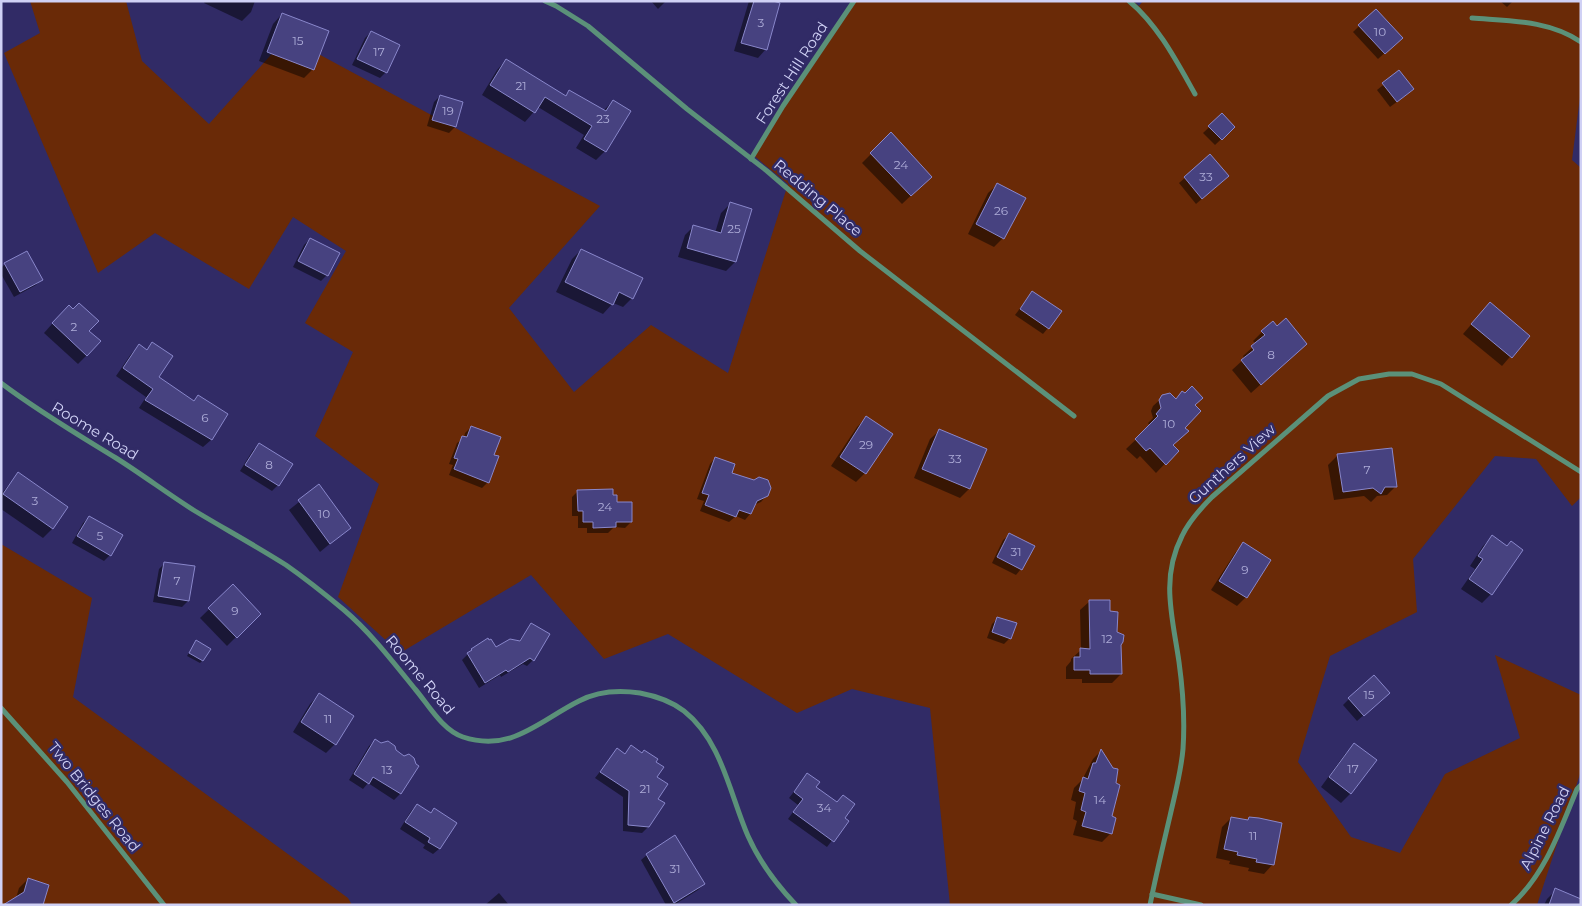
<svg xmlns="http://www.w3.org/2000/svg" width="1582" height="906" viewBox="0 0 1582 906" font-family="Montserrat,sans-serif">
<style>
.green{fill:#6a2a07}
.shadow{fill:#0007}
.building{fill:#474280;stroke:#8987cb}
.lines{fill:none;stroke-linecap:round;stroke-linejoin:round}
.minor{stroke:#5b9179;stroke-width:5}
.labels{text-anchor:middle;stroke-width:5;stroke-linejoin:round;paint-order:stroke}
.number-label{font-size:12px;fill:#aeadd8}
.street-label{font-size:15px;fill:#d0d1f5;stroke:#312b66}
</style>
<rect width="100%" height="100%" fill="#312b66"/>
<g class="green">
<polygon points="30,1 126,1 142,61 209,124 287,37 600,206 509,308 574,392 651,325 728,373 788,184 753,155 854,1 1133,1 1139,6 1143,1 1581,1 1581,89 1572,160 1581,168 1581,497 1572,506 1536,459 1495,456 1413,559 1417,612 1330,656 1298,762 1351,837 1400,853 1445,774 1520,738 1495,655 1581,695 1581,771 1537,905 950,905 930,708 852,689 797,713 668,634 604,659 531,575 400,653 338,597 379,484 315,436 353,352 305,323 346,251 293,217 249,289 155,233 98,273 4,53 40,33"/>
<polygon points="1,544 92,598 73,697 348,898 352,905 1,905"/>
</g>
<g class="shadow">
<polygon points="205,1 255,1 251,12 242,21 204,3"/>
<polygon points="651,1 666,1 658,9"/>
<polygon points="749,1 769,1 765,50 758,58 734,51"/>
<polygon points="1500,1 1513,1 1507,7"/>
<polygon points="1376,10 1401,38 1378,59 1353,32"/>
<polygon points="282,14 313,69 304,78 259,61 273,24"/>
<polygon points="371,32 386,72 380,78 352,65 365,38"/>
<polygon points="506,60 564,97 570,91 603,111 613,101 605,151 596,160 576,148 584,135 538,107 525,122 482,95 497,70"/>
<polygon points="1399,72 1406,95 1390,107 1377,90"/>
<polygon points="440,96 462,103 455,127 449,133 427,126 434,102"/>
<polygon points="1222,115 1234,127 1215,145 1203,133"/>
<polygon points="891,134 921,186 902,204 862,163"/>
<polygon points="1210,156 1221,182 1196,204 1179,183"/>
<polygon points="998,184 1003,238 994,247 968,234 988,193"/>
<polygon points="730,204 750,210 735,262 726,271 678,257 685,235 694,226 715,233 721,213"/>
<polygon points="310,239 327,275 321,281 293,267 304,245"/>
<polygon points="581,250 632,298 623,307 613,303 603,314 556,292 572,259"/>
<polygon points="5,264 41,279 36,285 14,297 1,274 1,268"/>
<polygon points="1032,292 1048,328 1043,334 1015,315"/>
<polygon points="1481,313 1528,336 1502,366 1463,334"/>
<polygon points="60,315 88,331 87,355 78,364 44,333"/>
<polygon points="1262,332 1296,353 1251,393 1232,370 1244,359 1243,356 1256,344 1253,341"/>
<polygon points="152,344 157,377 193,402 198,397 227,414 211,440 203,447 139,408 146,397 116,376 131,354 139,346 146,351"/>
<polygon points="1182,393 1194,406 1184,428 1172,446 1177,451 1156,473 1140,456 1137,459 1126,449 1150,426 1148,423 1153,418 1151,411 1153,406 1163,397 1175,400"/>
<polygon points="866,418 865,473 856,482 831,466 857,427"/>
<polygon points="471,427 493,455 488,482 482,488 449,475 453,465 449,464 457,443 464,438 465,433"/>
<polygon points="940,430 969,489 960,498 914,478 930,439"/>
<polygon points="259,445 278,485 272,491 240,471 253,450"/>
<polygon points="1338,455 1396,486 1387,495 1377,496 1371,502 1364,496 1334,500 1328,465"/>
<polygon points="715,458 731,473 767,495 761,502 754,505 750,514 745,520 736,516 729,522 700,511 704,501 697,499 710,464"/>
<polygon points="18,474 67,508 52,529 43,538 1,509 1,494"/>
<polygon points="319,486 350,527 320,552 289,510"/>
<polygon points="578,491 612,496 616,504 631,522 625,528 614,527 608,533 587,533 587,528 578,528 578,516 572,516 572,497"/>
<polygon points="89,517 110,555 104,561 72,543 83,523"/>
<polygon points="1009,535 1021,569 1016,575 992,563 1003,540"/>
<polygon points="1492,537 1491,594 1482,603 1461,589 1475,569 1470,566 1483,546"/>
<polygon points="1244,544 1246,597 1237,606 1211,590 1235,553"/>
<polygon points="165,563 188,601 182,607 153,602 159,569"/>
<polygon points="233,586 259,614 227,646 200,618"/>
<polygon points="1090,601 1109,613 1119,644 1121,674 1112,683 1082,683 1082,679 1066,679 1066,667 1071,661 1071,659 1081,650 1080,610"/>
<polygon points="998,618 1010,638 1004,644 987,638 992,624"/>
<polygon points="531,625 533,660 527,666 523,664 501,677 500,675 479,688 462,660 472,650 487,640 496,649 518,642"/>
<polygon points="196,642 202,661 200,663 187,656"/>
<polygon points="319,695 335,744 326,753 293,732 310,704"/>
<polygon points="1383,698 1357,721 1343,705 1349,699"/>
<polygon points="375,740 418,766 400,794 394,800 368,783 363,789 349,780 369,746"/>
<polygon points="1354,745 1375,760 1350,794 1341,803 1321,787 1345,754"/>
<polygon points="631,747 655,762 656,799 648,827 642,833 623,831 623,797 595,778 617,750 624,755"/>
<polygon points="1101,751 1110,817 1111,833 1102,842 1073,835 1077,821 1073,819 1076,802 1071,800 1074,788 1082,780 1093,759"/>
<polygon points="807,775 814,788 847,821 827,847 788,819 798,805 789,798"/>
<polygon points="417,805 430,813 434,809 455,823 439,849 433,854 423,848 425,845 400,829 411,811"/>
<polygon points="1231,818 1273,864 1264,874 1248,871 1249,868 1229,864 1230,861 1216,858 1222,827"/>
<polygon points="647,855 704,884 698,890 674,905 666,905 641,860"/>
<polygon points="28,879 48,885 16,898 19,888"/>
<polygon points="1556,890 1581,905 1544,905 1547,899"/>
<polygon points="499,893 509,905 485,905"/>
</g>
<g class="building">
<polygon points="754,1 773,1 780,3 767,50 741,43"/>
<polygon points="1376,9 1403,38 1385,54 1358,25"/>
<polygon points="282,13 329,31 314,70 267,52"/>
<polygon points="371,31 400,45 387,73 357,59"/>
<polygon points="506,59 566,96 569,90 606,111 613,100 631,111 606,152 584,139 592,126 545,97 535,113 490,85"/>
<polygon points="1399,70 1414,89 1397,102 1382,83"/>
<polygon points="440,95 463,102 456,127 432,120"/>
<polygon points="1222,113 1235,127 1222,140 1208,126"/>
<polygon points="891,132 932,177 911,196 870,153"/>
<polygon points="1210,154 1229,176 1202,199 1184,177"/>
<polygon points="997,183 1026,198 1004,239 976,224"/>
<polygon points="730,202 752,209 736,262 687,248 693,225 721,233"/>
<polygon points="310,238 340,253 328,276 298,261"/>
<polygon points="581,249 643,278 633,299 619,292 613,305 565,282"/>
<polygon points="27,251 43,280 20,292 4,263"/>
<polygon points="1032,291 1062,311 1049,329 1020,309"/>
<polygon points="1490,302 1530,336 1512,358 1471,324"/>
<polygon points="79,303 99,321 89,331 101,341 87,356 52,323 69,305 73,309"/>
<polygon points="1286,318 1307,344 1261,385 1241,360 1254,350 1251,346 1265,335 1261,331 1273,321 1277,326"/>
<polygon points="152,342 173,356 159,377 194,401 198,395 228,414 212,440 145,400 153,389 123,368 139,344 147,350"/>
<polygon points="1192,386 1203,398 1195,405 1201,411 1185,428 1189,431 1173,445 1179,451 1166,465 1150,448 1146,451 1135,439 1158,416 1156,414 1161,408 1159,400 1162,395 1170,393 1176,399 1182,391 1185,393"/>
<polygon points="866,416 893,434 866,474 840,457"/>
<polygon points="471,426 501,437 494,455 499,456 489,483 454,469 458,459 454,458 462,436 467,437"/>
<polygon points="939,429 987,449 970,489 922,469"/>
<polygon points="259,443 293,464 279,486 245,465"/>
<polygon points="1392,448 1397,487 1385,487 1381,494 1373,488 1343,492 1337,454"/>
<polygon points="715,457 735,464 732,473 754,480 759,477 768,480 771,488 768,496 757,501 751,514 739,510 736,517 705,505 709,495 702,493"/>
<polygon points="18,472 68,507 53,529 3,494"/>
<polygon points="319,484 351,528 330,544 298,500"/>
<polygon points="613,489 613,495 617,495 617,502 632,502 632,522 616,522 616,527 593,528 593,522 583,522 583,511 578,511 577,490"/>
<polygon points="89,516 123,535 111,556 77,536"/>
<polygon points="1009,533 1035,546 1022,570 997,557"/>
<polygon points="1492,535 1507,546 1511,541 1523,550 1492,595 1469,579 1483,559 1478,556"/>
<polygon points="1243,542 1271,560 1247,598 1219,581"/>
<polygon points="164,562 195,566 189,601 158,596"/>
<polygon points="233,584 261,614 237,638 208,608"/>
<polygon points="1089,600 1110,600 1110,611 1118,612 1117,632 1124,635 1123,642 1121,645 1122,674 1090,674 1090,670 1074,670 1074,657 1080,657 1080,648 1090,649"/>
<polygon points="997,617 1017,623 1011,639 992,632"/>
<polygon points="531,623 550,634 534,661 530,658 508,672 506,670 485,683 467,653 472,650 471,649 488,638 489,640 491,639 496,647 510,639 520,641"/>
<polygon points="196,640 211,649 203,661 189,653"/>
<polygon points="1374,675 1390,693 1364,716 1348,698"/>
<polygon points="319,693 354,716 336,745 301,722"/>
<polygon points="375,739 381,743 388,741 395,746 396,750 404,756 409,754 414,758 416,764 419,766 401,794 373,777 369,784 354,774"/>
<polygon points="1354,743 1377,760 1351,794 1329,777"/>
<polygon points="631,745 642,753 644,750 658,759 656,762 664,767 657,777 668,784 658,799 665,803 649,827 628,825 629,791 600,772 617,748 625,754"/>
<polygon points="1101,749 1113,768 1118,769 1116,783 1120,785 1112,816 1116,818 1112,834 1082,826 1086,812 1081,810 1085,793 1079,791 1083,777 1088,779 1093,763 1096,763"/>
<polygon points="807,773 820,782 816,787 837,802 843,795 855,804 845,818 849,821 834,842 793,812 803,799 794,792"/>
<polygon points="417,804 431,813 434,808 457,823 440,849 428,842 430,838 405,822"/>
<polygon points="1231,817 1248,820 1249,817 1259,818 1282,823 1274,865 1256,862 1257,859 1237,855 1238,852 1224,849"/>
<polygon points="675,835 705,884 674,903 646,854"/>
<polygon points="28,878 49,885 43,905 3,905 24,892"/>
<polygon points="1555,888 1581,899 1581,905 1549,905"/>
</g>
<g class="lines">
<g class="minor">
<polyline points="545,1 556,6 588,26 687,109 767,171 860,251 1074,416"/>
<path d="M1129,1C1158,25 1177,62 1195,94"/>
<path d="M1472,18C1509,21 1549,20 1581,42"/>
<polyline points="751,159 783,106 854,1"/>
<path d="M1,383C38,411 77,434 116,458C143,475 168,494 195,511C225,529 256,546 286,565C306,579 326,595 344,610C371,633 393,662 415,689C428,704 442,730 463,737C511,753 539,721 579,701C598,691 620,690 640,693C656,696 671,701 684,711C722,741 730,795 748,836C760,863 776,884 796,905"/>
<polyline points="1,708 67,782 164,905"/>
<polyline points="1152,894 1201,905"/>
<path d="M1150,905C1156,875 1163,846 1170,816C1175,794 1181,772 1183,749C1185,720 1183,691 1179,662C1173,619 1160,579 1182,536C1189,521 1200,509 1212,497L1328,396L1359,379L1389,374H1412L1441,384L1581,472"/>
<path d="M1511,905C1545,875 1560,830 1577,789L1581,785"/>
</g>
</g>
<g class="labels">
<g class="number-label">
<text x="761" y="27">3</text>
<text x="1380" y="36">10</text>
<text x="298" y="45">15</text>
<text x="379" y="56">17</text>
<text x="521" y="90">21</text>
<text x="448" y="115">19</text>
<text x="603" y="123">23</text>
<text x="901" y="169">24</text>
<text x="1206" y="181">33</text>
<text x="1001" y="215">26</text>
<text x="734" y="233">25</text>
<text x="74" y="331">2</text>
<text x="1271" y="359">8</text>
<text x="205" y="422">6</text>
<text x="1169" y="428">10</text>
<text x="866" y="449">29</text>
<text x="955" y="463">33</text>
<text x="269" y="469">8</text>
<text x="1367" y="474">7</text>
<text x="35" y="505">3</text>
<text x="605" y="511">24</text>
<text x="324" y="518">10</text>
<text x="100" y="540">5</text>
<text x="1016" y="556">31</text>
<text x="1245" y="574">9</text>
<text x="177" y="585">7</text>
<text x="235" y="615">9</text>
<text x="1107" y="643">12</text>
<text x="1369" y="699">15</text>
<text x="328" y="723">11</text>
<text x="1353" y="773">17</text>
<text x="387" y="774">13</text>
<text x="645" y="793">21</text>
<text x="1100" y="804">14</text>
<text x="824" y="812">34</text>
<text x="1253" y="840">11</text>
<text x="675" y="873">31</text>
</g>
<g class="street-label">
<text transform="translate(792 73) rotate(-57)" y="5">Forest Hill Road</text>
<text transform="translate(818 198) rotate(40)" y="5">Redding Place</text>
<text transform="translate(95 431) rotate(31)" y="5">Roome Road</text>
<text transform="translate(1232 464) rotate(-42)" y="5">Gunthers View</text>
<text transform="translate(420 675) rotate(50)" y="5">Roome Road</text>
<text transform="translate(94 797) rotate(51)" y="5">Two Bridges Road</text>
<text transform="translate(1545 828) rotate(-63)" y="5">Alpine Road</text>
</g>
</g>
<rect width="1582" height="906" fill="none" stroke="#d0d1f5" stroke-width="5"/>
</svg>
